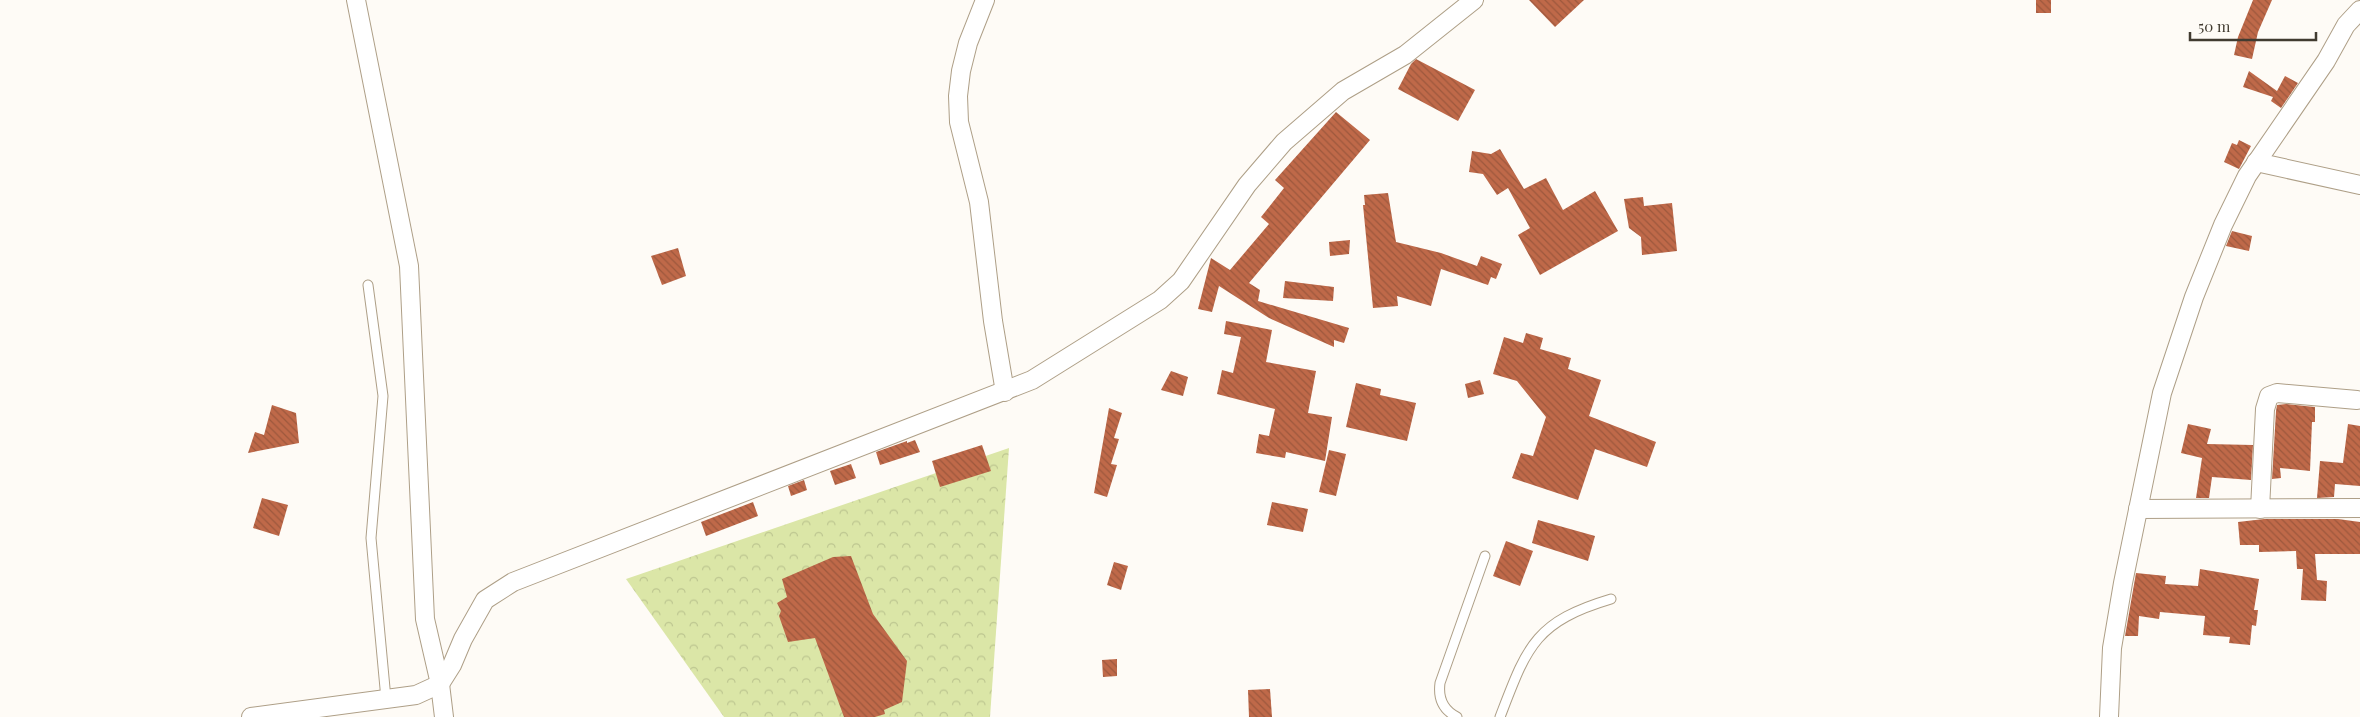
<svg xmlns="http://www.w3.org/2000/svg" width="2360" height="717" viewBox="0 0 2360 717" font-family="'Playfair Display',serif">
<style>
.park{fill:url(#park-crowns)}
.building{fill:url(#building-back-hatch)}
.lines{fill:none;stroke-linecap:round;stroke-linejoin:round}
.lane-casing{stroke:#ae9f87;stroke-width:11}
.street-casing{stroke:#ae9f87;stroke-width:20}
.lane{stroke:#fff;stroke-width:9}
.street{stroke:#fff;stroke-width:18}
</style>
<defs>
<pattern id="park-crowns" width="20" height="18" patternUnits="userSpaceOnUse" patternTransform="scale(1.25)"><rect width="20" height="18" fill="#dbe6a7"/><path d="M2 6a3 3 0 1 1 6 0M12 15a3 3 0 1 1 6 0" fill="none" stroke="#bdc690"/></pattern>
<pattern id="building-back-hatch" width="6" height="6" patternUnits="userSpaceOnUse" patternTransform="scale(1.25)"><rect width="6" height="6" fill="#bf6949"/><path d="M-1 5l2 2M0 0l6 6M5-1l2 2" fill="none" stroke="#9d583d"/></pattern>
</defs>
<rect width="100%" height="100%" fill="#fefbf6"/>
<polygon class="park" points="1009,448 990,717 724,717 626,579"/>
<g class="building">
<polygon points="1529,0 1584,0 1555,27"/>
<rect x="2036" y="0" width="15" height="13"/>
<polygon points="2253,0 2272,0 2258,32 2252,59 2234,55 2238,37"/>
<polygon points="1416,59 1475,90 1458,121 1398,89 1411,64"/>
<polygon points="2249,71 2277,91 2285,76 2298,83 2281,108 2271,101 2273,97 2243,87"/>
<polygon points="1336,112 1370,140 1249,283 1260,290 1258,301 1349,328 1344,343 1334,340 1334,347 1269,318 1219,286 1212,312 1198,309 1211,258 1230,270 1269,224 1261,217 1284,188 1275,180"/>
<polygon points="2239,140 2251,146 2239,169 2224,162 2232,143 2237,145"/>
<polygon points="1500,149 1524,189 1546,178 1563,210 1595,191 1618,231 1540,275 1518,235 1530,228 1508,188 1497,195 1483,174 1469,172 1472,151 1491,154"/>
<polygon points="1388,193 1396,242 1441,253 1477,266 1481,256 1502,264 1496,279 1491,277 1488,285 1441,269 1431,306 1397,296 1398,306 1373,308 1363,205 1365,205 1364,195"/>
<polygon points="1643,197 1644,206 1672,203 1677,251 1642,255 1641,237 1629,228 1624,199"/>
<polygon points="2232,231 2252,236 2249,251 2226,246"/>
<polygon points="1350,240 1349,254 1330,256 1329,242"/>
<polygon points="678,248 686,276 662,285 651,256"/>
<polygon points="1285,281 1334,287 1333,301 1283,298"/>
<polygon points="1226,321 1272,330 1266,362 1316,371 1308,413 1332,417 1325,461 1286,452 1285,458 1256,453 1259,434 1269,436 1275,409 1217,394 1222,370 1233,373 1241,337 1224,334"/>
<polygon points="1526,333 1543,338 1540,349 1571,358 1568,369 1601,380 1589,416 1656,442 1647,467 1595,449 1578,500 1512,478 1521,453 1533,456 1546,417 1517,381 1493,374 1504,337 1523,343"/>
<polygon points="1171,371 1188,377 1183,396 1161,390"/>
<polygon points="1480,380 1484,394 1468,398 1465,384"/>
<polygon points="1356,383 1381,389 1380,395 1416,403 1407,441 1346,427"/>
<polygon points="2286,404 2315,407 2315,422 2312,422 2310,471 2280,468 2281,478 2272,479 2276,411 2277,405"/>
<polygon points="272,405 296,413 299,443 248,453 255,432 264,435"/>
<polygon points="1109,408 1122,413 1114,438 1119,439 1111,464 1117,465 1107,497 1094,493"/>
<polygon points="2188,424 2211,429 2207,444 2253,445 2251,480 2212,477 2209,498 2196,498 2202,458 2181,453"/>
<polygon points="2348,424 2360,426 2360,486 2335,484 2334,497 2317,498 2320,461 2343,463"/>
<polygon points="915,440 920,452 880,465 876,452 907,441 907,443"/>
<polygon points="982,445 991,471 940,487 932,461"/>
<polygon points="1329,450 1346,454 1336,496 1319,492"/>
<polygon points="851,464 856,478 835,485 830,471"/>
<polygon points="804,480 807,490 791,496 788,486"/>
<polygon points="262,498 288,505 279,536 253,528"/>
<polygon points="753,502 758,516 706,536 701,522"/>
<polygon points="1272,502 1308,509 1303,532 1267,525"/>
<polygon points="2264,519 2338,519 2360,522 2360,554 2315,554 2317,580 2327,581 2326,601 2301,600 2303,569 2297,569 2296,551 2259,552 2259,545 2240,545 2238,522"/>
<polygon points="1538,520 1595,536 1588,561 1532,543"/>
<polygon points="1506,541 1533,551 1520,586 1493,576"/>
<polygon points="851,556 873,614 907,661 902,702 884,710 885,714 875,717 844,717 815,638 788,642 779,616 781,611 777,603 787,597 782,579 833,557"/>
<polygon points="1114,562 1128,566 1121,590 1107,585"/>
<polygon points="2200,569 2259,579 2254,610 2258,610 2256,626 2252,625 2250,645 2229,643 2230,637 2203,635 2205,616 2160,612 2159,619 2139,616 2138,636 2125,636 2136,573 2166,576 2165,584 2198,586"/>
<polygon points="1117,659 1117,676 1103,677 1102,660"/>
<polygon points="1270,689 1272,717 1249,717 1248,690"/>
</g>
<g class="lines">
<defs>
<g id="lane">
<polyline points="368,285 383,396 371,538 386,699"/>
<path d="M1457,717C1443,710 1438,698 1440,683L1485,556"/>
<path d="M1500,717C1527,647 1534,622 1611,599"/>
</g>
<g id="street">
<polyline points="356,0 409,266 425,619 440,684 444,717"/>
<polyline points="985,0 968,43 961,71 958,96 959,122 979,202 993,321 1005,392"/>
<polyline points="2256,162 2360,185"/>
<polyline points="2138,509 2360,508"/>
<polyline points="2260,509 2265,409 2269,396 2277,393 2357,400"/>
<polyline points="251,717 416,695 440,684 452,665 463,639 485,600 513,582 1032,380 1160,300 1181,281 1247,185 1284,142 1343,91 1405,55 1474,0"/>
<polyline points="2109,717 2112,648 2123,583 2162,393 2194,297 2223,225 2247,176 2326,61 2346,25 2360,10"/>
</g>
</defs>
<use href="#lane" class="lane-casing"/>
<use href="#street" class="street-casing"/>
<use href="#lane" class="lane"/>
<use href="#street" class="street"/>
</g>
<path d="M2190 32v8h126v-8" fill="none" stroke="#413b30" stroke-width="2.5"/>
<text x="2198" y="32" font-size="15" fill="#413b30" stroke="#fefbf6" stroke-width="4" paint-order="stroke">50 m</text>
</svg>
